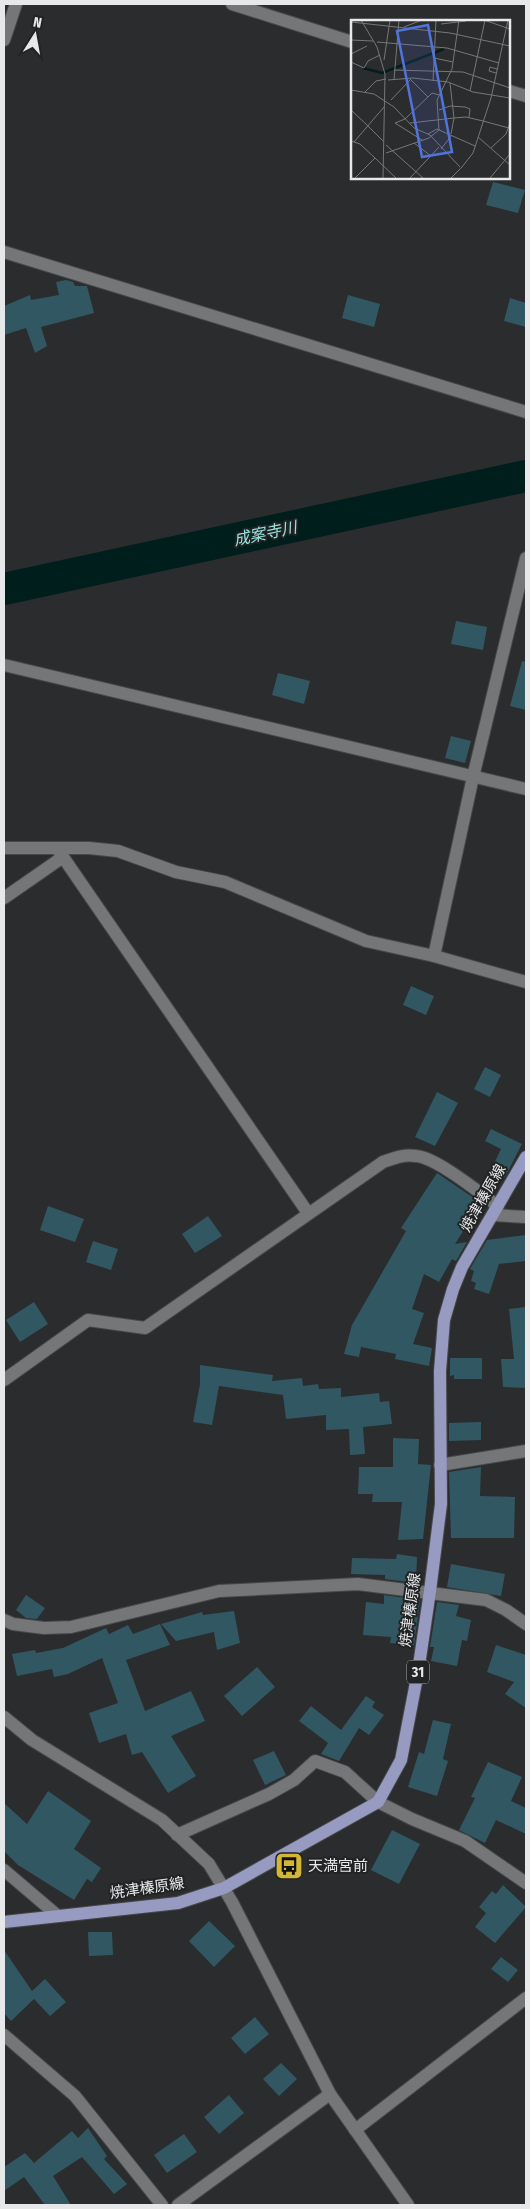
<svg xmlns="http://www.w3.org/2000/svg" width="530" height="2209" viewBox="0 0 530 2209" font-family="'Fira Sans Condensed','Noto Sans JP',sans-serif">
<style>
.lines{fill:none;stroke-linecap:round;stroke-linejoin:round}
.river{stroke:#001e1c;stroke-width:32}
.building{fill:#315762}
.minor-casing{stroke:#464849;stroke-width:14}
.tertiary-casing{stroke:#464849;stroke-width:14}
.primary-casing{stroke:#464849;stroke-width:14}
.minor{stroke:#747678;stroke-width:12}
.tertiary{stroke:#747678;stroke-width:12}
.primary{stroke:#989bc1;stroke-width:12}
.labels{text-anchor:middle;stroke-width:4;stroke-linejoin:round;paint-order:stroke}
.shield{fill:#212324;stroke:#acadae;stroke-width:1}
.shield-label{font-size:14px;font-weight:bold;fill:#e7e8e9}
.street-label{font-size:15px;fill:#e7e8e9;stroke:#212324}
.poi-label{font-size:15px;fill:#e7e8e9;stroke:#212324;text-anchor:start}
.water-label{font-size:16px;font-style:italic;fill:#97e4de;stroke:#212324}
.inset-river{fill:none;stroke:#001e1c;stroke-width:2.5}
.inset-road{fill:none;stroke:#767779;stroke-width:1}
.view{fill:#5074dc;fill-opacity:0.15;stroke:#5074dc;stroke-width:2.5}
.inset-edge{fill:none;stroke:#e7e8e9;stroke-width:2.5}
</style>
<rect width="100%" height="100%" fill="#2b2c2e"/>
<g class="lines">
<polyline class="river" points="4,589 526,476"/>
</g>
<g class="building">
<polygon points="493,182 525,190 518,213 486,205"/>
<polygon points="66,280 73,282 75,286 87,286 94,313 41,327 47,346 35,353 26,328 4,335 4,306 30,295 31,300 59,295 56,282"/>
<polygon points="348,295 380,304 374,327 342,318"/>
<polygon points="510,298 526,303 526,327 504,321"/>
<polygon points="456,621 487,627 483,650 451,644"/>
<polygon points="522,661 526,662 526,710 510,706"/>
<polygon points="278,673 310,681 304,704 272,695"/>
<polygon points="451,736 471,741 465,763 445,758"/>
<polygon points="411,986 434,996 426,1015 403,1005"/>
<polygon points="485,1067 501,1075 490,1097 474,1089"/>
<polygon points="437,1092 458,1103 435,1146 415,1137"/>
<polygon points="491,1129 522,1144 505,1177 491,1170 501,1149 485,1141"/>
<polygon points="437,1173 481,1203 455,1244 467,1242 456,1261 452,1259 439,1282 424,1274 412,1309 424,1313 413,1344 432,1348 429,1366 395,1359 396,1354 361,1347 359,1357 344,1354 352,1325 406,1231 401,1228"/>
<polygon points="48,1206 84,1219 75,1242 40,1230"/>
<polygon points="208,1216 222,1236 195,1253 182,1234"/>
<polygon points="526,1235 526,1261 499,1264 489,1294 474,1289 476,1283 471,1281 474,1271 470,1269 487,1240"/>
<polygon points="93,1241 118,1249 111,1270 86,1262"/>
<polygon points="34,1302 48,1324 20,1342 6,1320"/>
<polygon points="526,1307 526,1388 503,1387 501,1359 514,1359 509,1309"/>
<polygon points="450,1358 482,1358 482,1379 454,1379 454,1375 450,1376"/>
<polygon points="200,1365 273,1375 272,1381 302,1378 303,1386 318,1384 319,1389 341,1388 341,1397 379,1393 380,1402 389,1401 392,1424 363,1427 365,1454 350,1455 349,1429 326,1430 326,1415 286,1419 283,1395 219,1386 212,1425 193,1422 200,1384"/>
<polygon points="481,1422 481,1440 449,1441 449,1423"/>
<polygon points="393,1438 419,1439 418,1464 431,1465 423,1539 398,1540 402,1502 372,1502 373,1494 358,1494 359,1467 393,1467"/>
<polygon points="481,1467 480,1496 515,1497 514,1538 451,1538 449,1472"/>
<polygon points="397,1554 417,1557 416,1583 385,1579 385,1575 351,1574 352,1558 396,1559"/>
<polygon points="451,1564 505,1574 501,1596 447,1587"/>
<polygon points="26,1595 45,1608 37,1619 26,1618 16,1610"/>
<polygon points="384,1595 420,1600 414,1645 390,1643 391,1637 363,1635 366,1602 384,1604"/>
<polygon points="437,1602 459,1605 456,1616 471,1620 467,1641 462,1640 457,1666 431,1661 434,1647 430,1647"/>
<polygon points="234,1611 240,1643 217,1650 214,1632 176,1641 161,1624 202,1612 203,1615"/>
<polygon points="160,1624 170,1645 126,1660 145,1711 191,1691 205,1721 171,1736 196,1776 168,1793 142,1752 132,1755 126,1734 99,1743 89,1713 118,1703 102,1658 68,1674 54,1677 52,1669 17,1676 12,1654 35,1650 36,1653 63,1648 106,1628 109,1634 128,1625 133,1634"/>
<polygon points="496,1645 526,1655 526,1708 505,1694 514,1682 487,1672"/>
<polygon points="257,1667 275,1687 242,1716 224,1696"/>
<polygon points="366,1696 375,1702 372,1707 384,1715 369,1735 359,1728 339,1761 321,1754 328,1743 299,1721 311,1706 341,1730"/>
<polygon points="433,1720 451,1724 443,1759 448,1761 437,1796 408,1787 419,1752 424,1754"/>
<polygon points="274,1751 286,1775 265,1785 253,1760"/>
<polygon points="488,1762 522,1777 511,1801 526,1808 526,1834 496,1820 485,1843 459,1830 475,1798 471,1797"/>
<polygon points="48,1791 91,1821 74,1849 101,1868 92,1882 87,1879 74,1900 18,1865 4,1851 4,1803 27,1824"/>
<polygon points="392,1830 420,1844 399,1884 371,1870"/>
<polygon points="503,1885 526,1907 495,1943 475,1927 486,1913 479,1907 492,1891 496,1894"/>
<polygon points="209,1921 235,1946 214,1967 189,1941"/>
<polygon points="88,1932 112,1932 113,1955 89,1956"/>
<polygon points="4,1950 32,1991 45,1979 66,2002 50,2016 34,1999 11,2021 4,2013"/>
<polygon points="501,1957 518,1970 508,1982 491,1969"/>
<polygon points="255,2017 269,2034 245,2054 231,2038"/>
<polygon points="281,2063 297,2079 279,2096 263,2079"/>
<polygon points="229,2095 244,2113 219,2134 204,2117"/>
<polygon points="88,2128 107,2156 104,2159 127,2184 114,2194 82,2157 53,2176 71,2205 45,2205 24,2177 4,2191 4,2167 25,2153 34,2163 72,2131 78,2138"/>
<polygon points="184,2134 197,2152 167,2173 154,2155"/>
</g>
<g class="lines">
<defs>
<g id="minor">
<polyline points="4,40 16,4"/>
<polyline points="4,252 526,412"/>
<polyline points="4,665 526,789"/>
<polyline points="4,848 89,848 118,851 176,872 225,882 366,941 434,956 526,982"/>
<polyline points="63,857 308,1213"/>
<polyline points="4,898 63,857 58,850"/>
<polyline points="434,956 473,777 526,558"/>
<polyline points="493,1215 526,1217"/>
<path d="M4,1380L88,1320L145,1328L383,1162C394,1158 404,1154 416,1156C436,1157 481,1194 498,1206"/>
<polyline points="440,1465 526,1451"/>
<polyline points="4,1620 13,1624 44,1628 71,1627 219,1591 358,1584 486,1600 506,1610 526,1624"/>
<polyline points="177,1835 269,1794 294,1780 315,1761 345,1772 378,1802 412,1819 465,1841 526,1883"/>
<polyline points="4,1870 58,1916"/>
<polyline points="4,2035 75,2096 162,2205"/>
<polyline points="355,2130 526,1998"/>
<polyline points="178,2205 330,2094"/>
</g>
<g id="tertiary">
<polyline points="232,4 352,42"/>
<polyline points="509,91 526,96"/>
<polyline points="4,1717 32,1740 162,1820 209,1864 232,1902 330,2094 408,2205"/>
</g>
<polyline id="primary" points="4,1922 178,1903 224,1888 378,1802 401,1760 418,1672 430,1591 441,1504 440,1371 444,1320 453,1289 462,1267 526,1157"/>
</defs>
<use href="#minor" class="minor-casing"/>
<use href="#tertiary" class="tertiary-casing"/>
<use href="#primary" class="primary-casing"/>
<use href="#minor" class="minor"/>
<use href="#tertiary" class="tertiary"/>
<use href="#primary" class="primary"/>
</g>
<defs>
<symbol id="bus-square" viewBox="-11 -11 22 22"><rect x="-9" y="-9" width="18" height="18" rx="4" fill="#d3b635" stroke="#212324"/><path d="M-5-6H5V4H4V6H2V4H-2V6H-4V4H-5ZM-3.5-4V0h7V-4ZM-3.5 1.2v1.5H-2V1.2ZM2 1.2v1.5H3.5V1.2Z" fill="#111"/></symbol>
</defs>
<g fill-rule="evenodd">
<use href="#bus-square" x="273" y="1850" width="32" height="32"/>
</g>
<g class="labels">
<rect class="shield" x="407" y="1660.5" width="22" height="23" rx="4"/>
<g class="shield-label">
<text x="418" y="1677">31</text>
</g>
<g class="street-label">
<text transform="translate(483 1198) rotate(-60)" y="5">焼津榛原線</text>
<text transform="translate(410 1610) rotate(-82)" y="5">焼津榛原線</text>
<text transform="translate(147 1888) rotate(-8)" y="5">焼津榛原線</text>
</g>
<g class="poi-label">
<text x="308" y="1871">天満宮前</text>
</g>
<g class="water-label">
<text transform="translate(265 533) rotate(-12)" y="6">成案寺川</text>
</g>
</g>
<g transform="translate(351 20)">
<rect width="159" height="159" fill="#2b2c2e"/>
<path class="inset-river" d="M12,48L31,53L93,29"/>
<path class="inset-road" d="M10,0L26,27L34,54L32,158M133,0L159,9M0,2L99,13L159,26M90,4L115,1M53,7L71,0M0,20L22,21M26,22L96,28L148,43M0,34L16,26M83,38L102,42M33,40L39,0M0,42L13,48L17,41L29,35M43,50L112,52L159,68M145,53L138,51L139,47L146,49M59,59L77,77M37,60L62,58L97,62L122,72L159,78M43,60L48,0M82,61L85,0M99,63L103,98L100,114M0,70L23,74L43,87L63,108L79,115L109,147M119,71L134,0M14,72L25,61L35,59M40,80L59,60M0,90L17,106M88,90L99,86L114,87L119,89L118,97M103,98L115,97L132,101M132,101L158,108M59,103L103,98M17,106L32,121M77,114L86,109L124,126M127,117L159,145M71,120L44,103L54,99L81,73L88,75M0,121L9,124L24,138M3,122L33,87M63,123L80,136M35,125L72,158M140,128L155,114L159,103M90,129L101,115M35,133L78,118L88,110L86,80L101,49L108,0M111,147L122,133L140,78L157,0M4,158L24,138L45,158M59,158L88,127M100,158L111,147M139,158L159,134"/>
<path class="view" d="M77,5L101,132L71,137L46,11Z"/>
<rect width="159" height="159" class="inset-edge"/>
</g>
<rect width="530" height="2209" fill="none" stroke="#e7e8e9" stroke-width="10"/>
<g transform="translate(35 35) rotate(11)" stroke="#212324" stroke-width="4" paint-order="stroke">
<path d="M0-4L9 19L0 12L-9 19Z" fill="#e7e8e9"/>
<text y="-8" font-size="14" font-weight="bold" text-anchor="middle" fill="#e7e8e9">N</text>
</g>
</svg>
